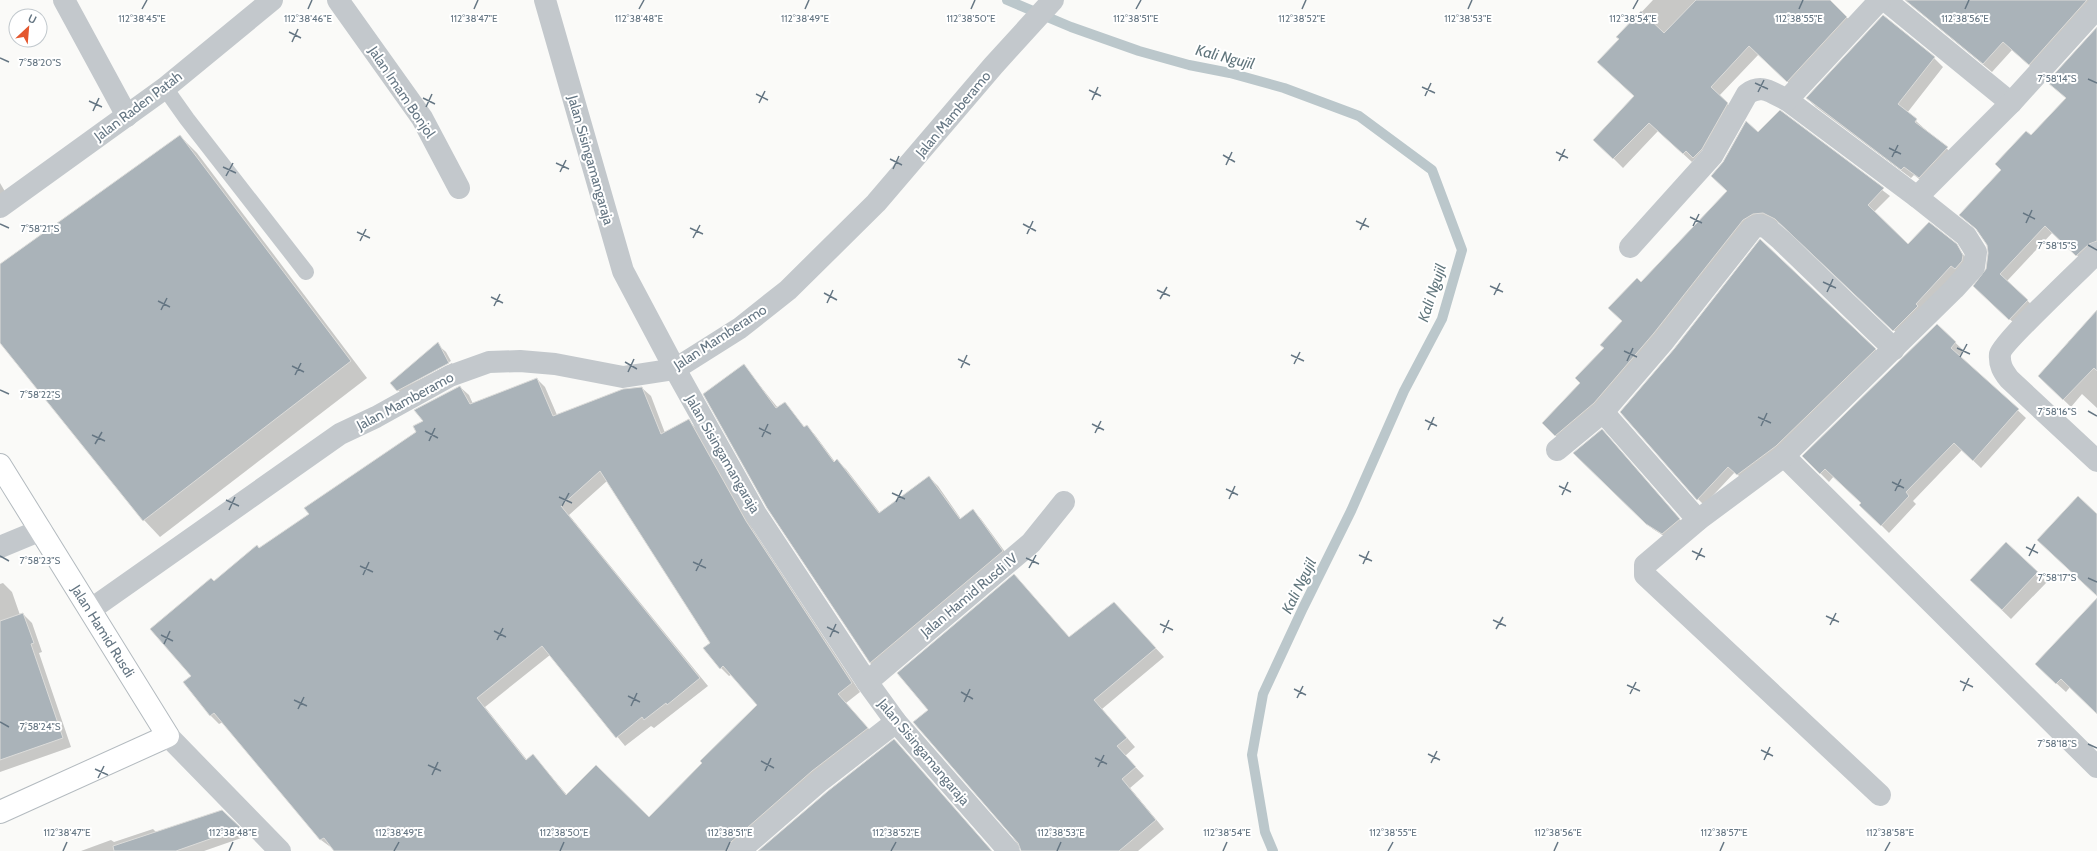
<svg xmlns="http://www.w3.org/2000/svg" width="2097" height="851" viewBox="0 0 2097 851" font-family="Cabin,sans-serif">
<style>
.shadow{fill:#0003;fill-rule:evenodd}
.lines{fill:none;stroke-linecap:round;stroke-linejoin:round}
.stream{stroke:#bbc7cb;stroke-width:10}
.building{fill:#aab3b9;stroke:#dcdcda;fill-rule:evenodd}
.secondary-casing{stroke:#b3babf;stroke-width:24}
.lane{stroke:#c3c8cc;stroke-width:16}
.street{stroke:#c3c8cc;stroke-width:22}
.secondary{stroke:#fff;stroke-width:22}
.ticks{fill:none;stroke:#657683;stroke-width:1.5}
.labels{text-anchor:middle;stroke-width:4;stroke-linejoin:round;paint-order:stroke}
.street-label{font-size:14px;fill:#657683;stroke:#fff}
.water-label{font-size:15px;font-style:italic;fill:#60757c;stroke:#fff}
.ticks-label{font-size:10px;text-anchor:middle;fill:#657683;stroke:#fff;stroke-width:4;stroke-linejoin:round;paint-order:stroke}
</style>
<rect width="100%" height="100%" fill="#fafaf8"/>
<g class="shadow">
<polygon points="1653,0 1828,0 1856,26 1796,90 1759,54 1719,96 1736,113 1692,162 1658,131 1623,168 1603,148 1635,96 1620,39 1618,37"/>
<polygon points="1905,0 2097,0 2038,73 2012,50 1992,72"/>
<polygon points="2097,28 2097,250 2084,262 2053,232 2007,281 2035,308 2017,326 1982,293 2003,170 2031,137 2067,99"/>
<polygon points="1934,58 1943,67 1907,113 1956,157 1928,186 1914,175 1911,178 1816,107 1807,98"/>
<polygon points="1780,112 1890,196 1874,212 1908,245 1956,245 1969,262 1901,337 1783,225 1771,220 1661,340 1562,442 1543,423 1581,383 1624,321 1641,283 1728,191 1758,134"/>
<polygon points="180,136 197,153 367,378 160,537 144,520 0,342 0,265"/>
<polygon points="0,183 10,200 0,206"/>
<polygon points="1760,240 1881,355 1744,481 1735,472 1704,505 1698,499 1675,349"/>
<polygon points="2087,322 2097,322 2097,408 2082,394 2071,407 2039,376 2070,344 2068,342"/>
<polygon points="1937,325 1964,351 1959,356 2026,418 1981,468 1962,450 1913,501 1916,504 1889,533 1861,505 1863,503 1834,476 1829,482 1803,456"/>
<polygon points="437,344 446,352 451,361 405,387 452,363 457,373 407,399 398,390"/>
<polygon points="744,366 778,408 785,403 805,428 807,427 815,435 835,462 837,461 846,469 880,513 929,477 938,486 961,519 973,511 981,519 1011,560 879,671 870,663 768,507"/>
<path d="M537,379L545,387L557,415L642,388L651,396L665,433L688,420L697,429L754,531L860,692L846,703L876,737L739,851H336L321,840L223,722L219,724L211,716L184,682L192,676L214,582L310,514L417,432L425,421L460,387L469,395L473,404ZM607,481L712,643L721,668L729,676L731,675L758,705L649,819L567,795L533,755L527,760L485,707L550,655L625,746L651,726L654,728L708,686L569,515Z"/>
<polygon points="1606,435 1684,524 1667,538 1653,529 1575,453"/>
<polygon points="2006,543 2047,582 2011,619 1980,589"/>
<polygon points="1014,575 1070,638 1114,603 1164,657 1102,709 1135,747 1125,756 1144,776 1130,788 1164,829 1138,851 1022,851 929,710"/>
<polygon points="3,583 12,592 20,615 23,614 32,623 42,652 39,653 71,747 0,772 0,584"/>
<polygon points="2097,600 2097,713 2070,687 2066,692 2045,673"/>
<polygon points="894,740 992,851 760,851"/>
<polygon points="222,811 247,836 204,851 81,851 111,840 114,842 153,829 157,833"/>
</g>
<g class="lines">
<polyline class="stream" points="1007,0 1071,27 1139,51 1189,65 1230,73 1284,88 1359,116 1432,170 1462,250 1442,319 1404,391 1351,511 1303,608 1263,694 1252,755 1265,832 1273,851"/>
</g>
<g class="building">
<polygon points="1696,0 1830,0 1847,17 1787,82 1749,46 1711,87 1728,103 1702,149 1693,158 1686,151 1683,154 1649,123 1613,159 1593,140 1634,96 1597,62 1619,39 1616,37 1641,11 1664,33"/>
<polygon points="1905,0 2087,0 2029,65 2003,42 1983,64"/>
<polygon points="1883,15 1935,57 1898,104 1917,119 1915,122 1948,147 1919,178 1904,167 1901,170 1806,98"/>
<polygon points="2097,27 2097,241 2089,244 2076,256 2045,226 2000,274 2028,300 2009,320 1973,286 1986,269 1988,253 1987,245 1976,229 1959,215 2001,170 1995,164 2026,131 2031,135 2066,98 2047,82"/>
<polygon points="1780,110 1884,188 1868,205 1908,244 1929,222 1957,244 1963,255 1962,261 1955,269 1951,266 1916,304 1918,306 1893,331 1775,219 1763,213 1753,214 1743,220 1654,333 1594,403 1555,436 1542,423 1580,383 1575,378 1604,348 1600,345 1622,321 1608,308 1637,278 1641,282 1727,191 1711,176 1723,162 1746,121 1758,132"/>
<polygon points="180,135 351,361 143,521 0,343 0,264"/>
<polygon points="1760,239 1876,349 1776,446 1737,475 1728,467 1697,500 1620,412 1674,349"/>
<polygon points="2097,310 2097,371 2094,368 2063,400 2038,376"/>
<polygon points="1937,324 1956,342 1951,348 2019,409 1973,461 1954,443 1906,492 1909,496 1881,526 1859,505 1861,503 1825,469 1820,474 1802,456"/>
<polygon points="438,342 449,363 397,391 390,383"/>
<polygon points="744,364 776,408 785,402 804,427 807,425 834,462 837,459 879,513 929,476 960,519 973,509 1003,551 870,663 767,508 703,394"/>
<path d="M537,378L553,416L623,389L642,387L661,434L689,419L746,521L852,683L838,694L868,728L812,771L731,842L727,851H334L324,838L320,840L214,713L210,716L183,682L191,676L150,629L211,578L214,581L257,545L259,548L309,514L304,508L416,432L413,426L423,421L414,410L460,386L470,404ZM600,471L710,643L703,648L720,669L723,666L757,705L700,761L702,763L649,817L596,765L566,795L533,754L526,760L477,698L542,646L616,738L642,717L644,720L666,703L667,705L700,678L561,506Z"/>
<polygon points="1602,429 1680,519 1662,534 1646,524 1573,453"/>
<polygon points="2078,496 2097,514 2097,596 2037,540"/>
<polygon points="2006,542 2038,572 2002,610 1970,580"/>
<polygon points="1014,574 1069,637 1114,602 1156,648 1094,700 1127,738 1117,746 1136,767 1122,779 1156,820 1119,851 1021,851 1018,843 913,722 928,710 897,673"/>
<polygon points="2097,598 2097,714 2061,679 2056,684 2035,664"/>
<polygon points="23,613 34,643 31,644 63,738 0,760 0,621"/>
<polygon points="894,739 992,851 758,851 828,791"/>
<polygon points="222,810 241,828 176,851 114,851 113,846"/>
</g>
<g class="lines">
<defs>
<polyline id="secondary" points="0,465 168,736 0,812"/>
</defs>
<use href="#secondary" class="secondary-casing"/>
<polyline class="lane" points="165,88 187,119 306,272"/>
<g class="street">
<polyline points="64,0 127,116"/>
<polyline points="338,0 422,118 459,188"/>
<polyline points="545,0 623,271 675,369 756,514 867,682 896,722 1009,851"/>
<polyline points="1885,0 2011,103"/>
<polyline points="1787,100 1917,197"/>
<polyline points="0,207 165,88 272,0"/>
<path d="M1630,247L1712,156L1747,94C1762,83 1772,93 1787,100L1880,0"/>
<path d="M2097,253C2083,267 2002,343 2000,354C1999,365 2003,371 2009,379L2097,461"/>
<polyline points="1603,412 1698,520"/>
<polyline points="1557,450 1603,412 1664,341 1746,237 1753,228 1759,225 1767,228 1781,240 1894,349"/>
<polyline points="1784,456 2097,767"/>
<polyline points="0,547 41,530"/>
<polyline points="90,610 340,434 376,417 450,376 489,362 520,361 555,364 623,377 675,369 740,328 788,290 876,203 993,66 1053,0"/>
<polyline points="867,682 1031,543 1064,502"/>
<polyline points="168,736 280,851"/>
<polyline points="1880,795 1645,575 1645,565 1698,520 1784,456 1954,289 1974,267 1976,252 1966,236 1917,197 2011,103 2097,8"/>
<polyline points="739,851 820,781 896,722"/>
</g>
<use href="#secondary" class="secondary"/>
</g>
<path class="ticks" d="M142,9L147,0M308,9L312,0M474,9L478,0M639,9L644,0M805,9L809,0M971,9L975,0M1136,9L1141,0M1302,9L1306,0M1468,9L1472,0M1633,9L1638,0M1799,9L1803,0M1965,9L1969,0M289,32L301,38M292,42L298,29M0,58L9,62M2088,79L2097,83M1755,83L1768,89M1422,87L1435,93M1089,90L1101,96M1758,92L1764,80M756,94L768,100M1425,96L1431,83M423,98L435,104M1092,100L1098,87M89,101L102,107M759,103L765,91M426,107L432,94M93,111L99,98M1889,148L1901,154M1556,152L1568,158M1223,155L1235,162M1892,157L1898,145M890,159L902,165M1559,161L1565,149M556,163L569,169M1226,165L1232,152M223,167L236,173M893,169L899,156M560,172L566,160M226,176L233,163M2023,213L2035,219M1690,217L1702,223M1356,221L1369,227M2026,223L2032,210M0,224L9,228M1023,224L1036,231M1693,226L1699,214M690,228L703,234M1360,230L1366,218M357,232L370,238M1027,234L1033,221M693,238L700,225M360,241L366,229M2088,245L2097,250M1823,282L1836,288M1490,286L1503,292M1157,290L1170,296M1827,292L1833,279M824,293L837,300M1494,295L1500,283M491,297L503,303M1160,299L1167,287M158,301L170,307M827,303L833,290M494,306L500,294M161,310L167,298M1957,348L1970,354M1624,351L1637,357M1291,355L1304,361M1960,357L1967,344M958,359L970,365M1627,361L1633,348M625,362L637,369M1294,364L1300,352M292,366L304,372M961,368L967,355M628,372L634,359M295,375L301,363M0,390L9,394M2088,411L2097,416M1758,417L1771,423M1425,420L1437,426M1092,424L1104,430M1761,426L1767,413M759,428L771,434M1428,430L1434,417M425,431L438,438M1095,433L1101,421M92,435L105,441M762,437L768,424M429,441L435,428M95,444L102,432M1892,482L1904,488M1559,486L1571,492M1226,489L1238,495M1895,491L1901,479M892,493L905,499M1562,495L1568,482M559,497L572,503M1229,499L1235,486M226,500L239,506M896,502L902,490M562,506L569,493M229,510L235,497M2026,547L2038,553M1692,551L1705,557M1359,555L1372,561M0,556L9,561M2029,556L2035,544M1026,558L1039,564M1696,560L1702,548M693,562L706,568M1363,564L1369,551M360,566L373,572M1029,568L1036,555M696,571L702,559M363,575L369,562M2088,578L2097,582M1826,616L1839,622M1493,620L1506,626M1160,624L1173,630M1830,625L1836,613M827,627L839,633M1496,629L1503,617M494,631L506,637M1163,633L1169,620M161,635L173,641M830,637L836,624M497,640L503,628M164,644L170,631M1960,681L1973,687M1627,685L1640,691M1294,689L1306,695M1963,691L1969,678M961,692L973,699M1630,694L1636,682M628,696L640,702M1297,698L1303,686M294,700L307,706M964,702L970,689M631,706L637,693M298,709L304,697M0,722L9,727M2088,744L2097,748M1761,750L1773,756M1428,754L1440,760M1095,758L1107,764M1764,760L1770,747M761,761L774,768M1431,763L1437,751M428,765L441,771M1098,767L1104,755M95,769L108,775M765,771L771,758M432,775L438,762M98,778L104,766M63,851L67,842M229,851L233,842M394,851L399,842M560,851L564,842M726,851L730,842M891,851L896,842M1057,851L1061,842M1223,851L1227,842M1388,851L1393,842M1554,851L1558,842M1720,851L1724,842M1885,851L1890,842"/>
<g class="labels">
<g class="street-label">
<text transform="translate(402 92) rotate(56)" y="5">Jalan Imam Bonjol</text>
<text transform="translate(138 106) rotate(-37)" y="5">Jalan Raden Patah</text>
<text transform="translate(953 114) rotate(-50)" y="5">Jalan Mamberamo</text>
<text transform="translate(591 160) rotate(74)" y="5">Jalan Sisingamangaraja</text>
<text transform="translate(720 337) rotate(-33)" y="5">Jalan Mamberamo</text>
<text transform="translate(405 401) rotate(-28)" y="5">Jalan Mamberamo</text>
<text transform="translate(723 454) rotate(60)" y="5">Jalan Sisingamangaraja</text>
<text transform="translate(969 595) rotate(-40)" y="5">Jalan Hamid Rusdi IV</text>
<text transform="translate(103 631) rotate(58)" y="5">Jalan Hamid Rusdi</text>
<text transform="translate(924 752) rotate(50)" y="5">Jalan Sisingamangaraja</text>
</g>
<g class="water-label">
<text transform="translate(1225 57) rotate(14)" y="5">Kali Ngujil</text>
<text transform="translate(1432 293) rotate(-72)" y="5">Kali Ngujil</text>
<text transform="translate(1299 586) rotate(-64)" y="5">Kali Ngujil</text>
</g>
</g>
<g class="ticks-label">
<text x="142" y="22">112°38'45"E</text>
<text x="308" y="22">112°38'46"E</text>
<text x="474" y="22">112°38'47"E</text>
<text x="639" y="22">112°38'48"E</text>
<text x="805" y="22">112°38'49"E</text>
<text x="971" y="22">112°38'50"E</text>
<text x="1136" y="22">112°38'51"E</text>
<text x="1302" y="22">112°38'52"E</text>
<text x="1468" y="22">112°38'53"E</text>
<text x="1633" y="22">112°38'54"E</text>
<text x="1799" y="22">112°38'55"E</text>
<text x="1965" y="22">112°38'56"E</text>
<text x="40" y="66">7°58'20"S</text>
<text x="2057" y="82">7°58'14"S</text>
<text x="40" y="232">7°58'21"S</text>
<text x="2057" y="249">7°58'15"S</text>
<text x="40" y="398">7°58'22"S</text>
<text x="2057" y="415">7°58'16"S</text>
<text x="40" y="564">7°58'23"S</text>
<text x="2057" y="581">7°58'17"S</text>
<text x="40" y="730">7°58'24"S</text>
<text x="2057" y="747">7°58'18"S</text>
<text x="67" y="836">112°38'47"E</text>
<text x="233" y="836">112°38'48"E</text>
<text x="399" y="836">112°38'49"E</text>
<text x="564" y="836">112°38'50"E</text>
<text x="730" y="836">112°38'51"E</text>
<text x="896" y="836">112°38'52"E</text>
<text x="1061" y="836">112°38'53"E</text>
<text x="1227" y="836">112°38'54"E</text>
<text x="1393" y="836">112°38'55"E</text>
<text x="1558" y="836">112°38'56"E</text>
<text x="1724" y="836">112°38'57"E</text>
<text x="1890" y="836">112°38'58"E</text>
</g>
<g transform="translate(28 28) rotate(26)"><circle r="19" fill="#ffffff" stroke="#c1c8cd"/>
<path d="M0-3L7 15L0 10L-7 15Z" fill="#e4572e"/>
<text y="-6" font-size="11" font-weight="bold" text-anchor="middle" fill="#657683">U</text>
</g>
</svg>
